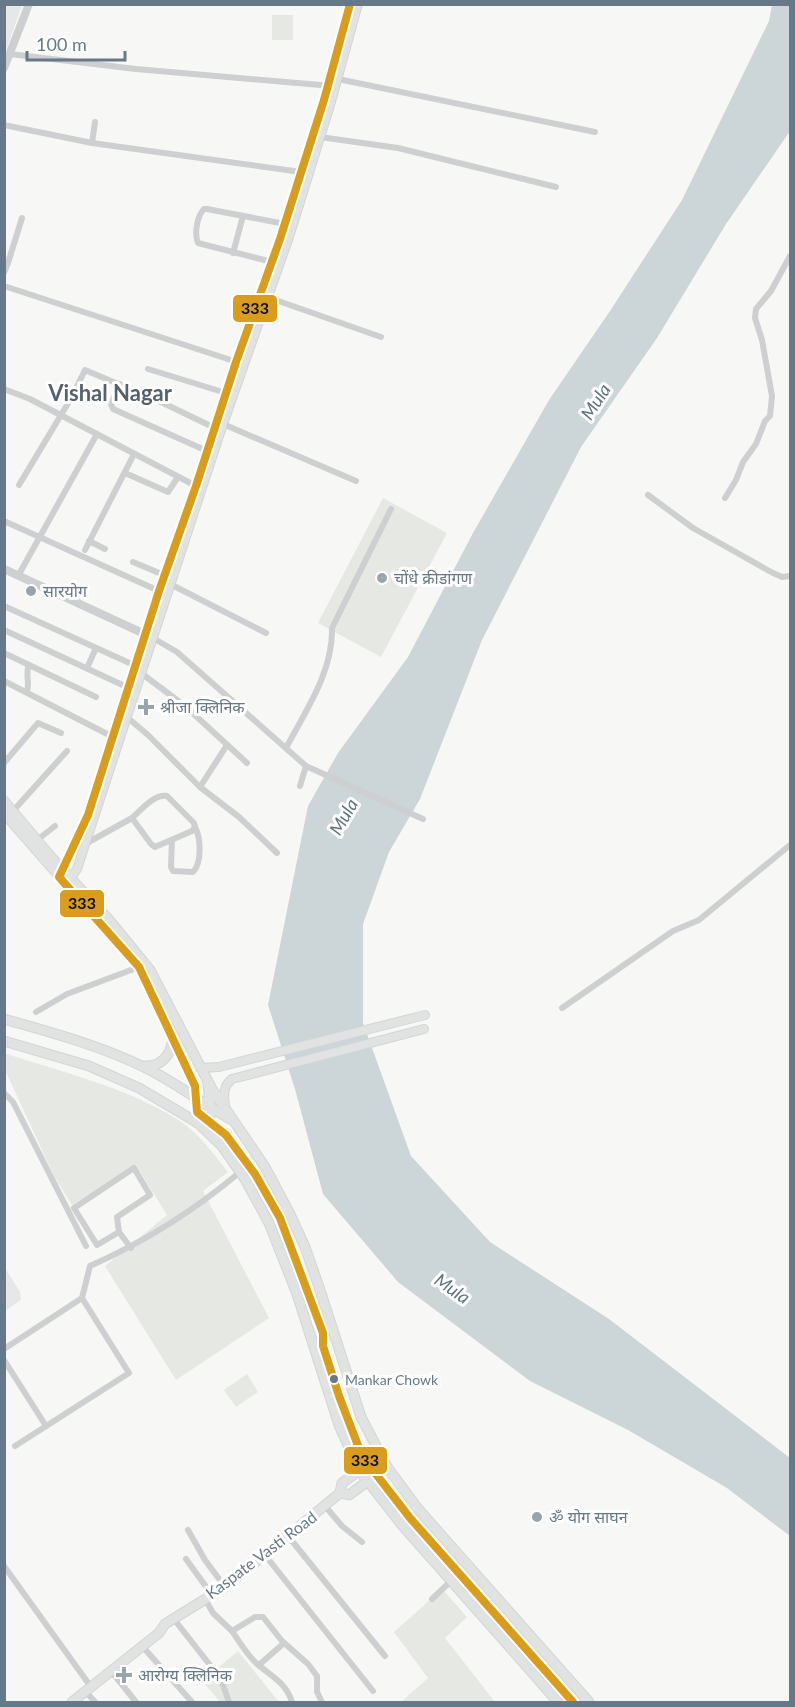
<svg xmlns="http://www.w3.org/2000/svg" width="795" height="1707" viewBox="0 0 795 1707" font-family="Lato,'Noto Sans Devanagari',sans-serif">
<style>
.green{fill:#e6e9e3}
.water{fill:#ccd5d7}
.lines{fill:none;stroke-linecap:round;stroke-linejoin:round}
.secondary-casing{stroke:#d4d5d6;stroke-width:10}
.primary-casing{stroke:#d4d5d6;stroke-width:11}
.minor{stroke:#cdcfd0;stroke-width:6}
.tertiary{stroke:#cdcfd0;stroke-width:8}
.secondary{stroke:#e1e2e2;stroke-width:8}
.primary{stroke:#e1e2e2;stroke-width:9}
.bus-1-casing{stroke:#fff;stroke-width:12}
.bus-1{stroke:#da9d1b;stroke-width:8}
.poi-dot{fill:#99a5ae;stroke:#fff;stroke-width:2}
.bus-dot{fill:#667988;stroke:#fff;stroke-width:2}
.labels{text-anchor:middle;stroke-width:6;stroke-linejoin:round;paint-order:stroke}
.bus-label{font-size:14px;fill:#667988;stroke:#fff;text-anchor:start}
.poi-label{font-size:16px;fill:#667988;stroke:#fff;text-anchor:start}
.street-label{font-size:16px;fill:#667988;stroke:#fff}
.water-label{font-size:18px;font-style:italic;fill:#5d747c;stroke:#fff}
.district-label{font-size:22px;font-weight:bold;fill:#54626d;stroke:#fff}
.line-badge{stroke:#fff;stroke-width:2}
.pale-badge-label{font-size:16px;text-anchor:middle;font-weight:bold;fill:#111}
</style>
<rect width="100%" height="100%" fill="#f7f7f6"/>
<g class="green">
<polygon points="5,4 22,5 5,53 4,5"/>
<rect x="272" y="15" width="21" height="25"/>
<polygon points="383,498 447,533 381,657 318,623"/>
<path d="M4,1053C61,1072 126,1087 177,1119C198,1132 213,1153 228,1172L203,1191L269,1318L176,1380L105,1266L167,1215L136,1165L72,1205L54,1176L5,1070Z"/>
<polygon points="4,1266 20,1292 21,1300 5,1311"/>
<polygon points="247,1374 258,1392 236,1407 224,1390"/>
<polygon points="442,1589 467,1617 445,1638 495,1702 401,1702 428,1678 394,1632"/>
<polygon points="238,1651 279,1702 220,1702 202,1681"/>
</g>
<polygon class="water" points="772,5 790,5 790,131 726,224 657,338 581,447 482,640 420,799 389,852 363,924 363,1023 411,1156 490,1242 609,1319 790,1458 790,1536 727,1488 628,1430 530,1381 398,1282 323,1194 295,1089 268,1005 308,806 338,753 408,657 473,533 549,400 610,311 682,200 769,21"/>
<g class="lines">
<defs>
<g id="secondary">
<polyline points="63,869 88,815 159,591 196,486 236,362 280,239 324,100 350,4"/>
<polyline points="71,877 77,869 223,424 289,237 331,102 358,4"/>
<polyline points="201,1068 219,1067 425,1015"/>
<path d="M225,1108C224,1096 222,1087 232,1079L424,1029"/>
</g>
<g id="primary">
<polyline points="4,801 51,857 110,921 150,970 212,1089 265,1167 290,1214 305,1247 319,1287 361,1417 387,1467 419,1510 589,1702"/>
<polyline points="4,813 139,967 195,1086 198,1123"/>
<path d="M4,1019C53,1033 102,1046 148,1069C176,1083 202,1103 230,1119"/>
<polyline points="4,1041 89,1066 139,1088 198,1123 222,1146 245,1179 269,1223 297,1294 339,1425 359,1470 402,1525 558,1702"/>
<path d="M145,1066C161,1067 171,1055 173,1039"/>
<path d="M207,1131C213,1114 209,1100 208,1083"/>
<polyline points="340,1493 349,1495 387,1467"/>
<polyline points="72,1702 159,1633 165,1624 225,1587 340,1493 342,1483 380,1456"/>
</g>
</defs>
<use href="#secondary" class="secondary-casing"/>
<use href="#primary" class="primary-casing"/>
<g class="minor">
<polyline points="10,54 136,69 332,86"/>
<polyline points="338,79 595,132"/>
<polyline points="4,125 92,143 301,172"/>
<polyline points="320,137 398,148 556,187"/>
<polyline points="92,143 95,122"/>
<polyline points="233,253 243,216"/>
<polyline points="4,262 8,263 22,218"/>
<path d="M272,262L198,243C194,234 197,216 204,209H207L285,224"/>
<polyline points="4,273 8,263"/>
<polyline points="4,286 240,363"/>
<polyline points="267,297 381,337"/>
<polyline points="148,369 226,393"/>
<polyline points="120,384 111,404 113,409 207,451"/>
<polyline points="4,389 30,399 196,486"/>
<polyline points="223,424 356,481"/>
<polyline points="125,473 168,492 178,477"/>
<polyline points="19,485 73,395 85,370 163,403 215,428"/>
<polyline points="648,495 693,528 771,572 782,577 790,576"/>
<polyline points="725,498 736,480 743,462 756,444 765,421 770,416 772,396 762,340 755,318 756,309 771,291 790,256"/>
<polyline points="4,521 159,591"/>
<polyline points="89,541 105,549"/>
<polyline points="85,550 134,454"/>
<polyline points="133,562 164,575"/>
<polyline points="18,576 97,434"/>
<polyline points="170,584 266,633"/>
<polyline points="4,606 136,666"/>
<polyline points="4,630 129,688"/>
<polyline points="153,638 177,652 306,766 423,819"/>
<polyline points="4,653 96,697"/>
<polyline points="87,668 96,648"/>
<polyline points="141,673 185,706 247,763"/>
<polyline points="4,681 113,737"/>
<path d="M27,691C30,682 25,674 29,665"/>
<polyline points="128,718 148,735 200,787 239,817 277,853"/>
<path d="M286,748C306,710 333,672 332,628L391,509"/>
<polyline points="4,763 38,723 61,733"/>
<polyline points="300,786 306,766"/>
<polyline points="200,787 227,745"/>
<polyline points="13,811 67,751"/>
<polyline points="37,840 55,826"/>
<path d="M172,840L171,867L173,871L193,872C202,863 201,838 195,827"/>
<path d="M85,844L132,818L151,844L155,847L192,831L195,827L194,823L167,796C154,794 141,810 132,818"/>
<polyline points="562,1008 673,931 699,920 790,845"/>
<polyline points="36,1012 67,994 139,967"/>
<polyline points="4,1093 13,1102 86,1246"/>
<polyline points="119,1232 97,1245 74,1208 134,1168 150,1195 117,1217 119,1232 131,1248"/>
<path d="M82,1298L90,1266C144,1242 195,1210 240,1172"/>
<polyline points="4,1349 82,1298 129,1373 15,1446"/>
<polyline points="4,1360 46,1426"/>
<polyline points="325,1506 342,1526 362,1542"/>
<polyline points="188,1530 205,1560 225,1587"/>
<polyline points="288,1536 385,1656"/>
<polyline points="265,1555 373,1691"/>
<polyline points="186,1559 212,1595"/>
<polyline points="4,1566 91,1687"/>
<polyline points="205,1599 213,1613 232,1631"/>
<polyline points="432,1599 452,1580"/>
<polyline points="173,1618 221,1679 229,1702"/>
<polyline points="142,1646 192,1702"/>
<polyline points="259,1665 284,1643"/>
<polyline points="111,1671 136,1702"/>
<polyline points="86,1692 95,1702"/>
<path d="M292,1702C286,1682 269,1675 255,1662C246,1653 239,1641 232,1631L255,1617H263L282,1641L308,1664L317,1676V1692L322,1702"/>
</g>
<g class="tertiary">
<polyline points="4,68 29,4"/>
<polyline points="4,569 149,636"/>
</g>
<use href="#secondary" class="secondary"/>
<use href="#primary" class="primary"/>
<defs>
<polyline id="bus-1" points="350,4 324,100 280,239 236,362 196,486 159,591 88,815 59,877 139,967 195,1086 197,1112 226,1135 255,1174 280,1218 323,1333 323,1346 339,1396 362,1456 410,1518 573,1702"/>
</defs>
<use href="#bus-1" class="bus-1-casing"/>
<use href="#bus-1" class="bus-1"/>
</g>
<g class="poi-dot">
<circle cx="382" cy="578" r="6"/>
<circle cx="31" cy="591" r="6"/>
<path d="M143 698h6v6h6v6h-6v6h-6v-6h-6v-6h6z"/>
<circle cx="537" cy="1517" r="6"/>
<path d="M121 1666h6v6h6v6h-6v6h-6v-6h-6v-6h6z"/>
</g>
<circle class="bus-dot" cx="334" cy="1379" r="5"/>
<g class="labels">
<g class="bus-label">
<text x="345" y="1385">Mankar Chowk</text>
</g>
<g class="poi-label">
<text x="394" y="584">चोंधे क्रीडांगण</text>
<text x="43" y="597">सारयोग</text>
<text x="160" y="713">श्रीजा क्लिनिक</text>
<text x="549" y="1523">ॐ योग साघन</text>
<text x="138" y="1681">आरोग्य क्लिनिक</text>
</g>
<g class="street-label">
<text transform="translate(261 1555) rotate(-37)" y="6">Kaspate Vasti Road</text>
</g>
<g class="water-label">
<text transform="translate(596 402) rotate(-57)" y="6">Mula</text>
<text transform="translate(344 817) rotate(-60)" y="6">Mula</text>
<text transform="translate(452 1289) rotate(35)" y="6">Mula</text>
</g>
<g class="district-label">
<text x="110" y="401">Vishal Nagar</text>
</g>
</g>
<g class="line-badge">
<rect x="232" y="294" width="46" height="29" rx="6" fill="#da9d1b"/>
<rect x="59" y="889" width="46" height="29" rx="6" fill="#da9d1b"/>
<rect x="343" y="1446" width="45" height="29" rx="6" fill="#da9d1b"/>
</g>
<g class="pale-badge-label">
<text x="255" y="314">333</text>
<text x="82" y="909">333</text>
<text x="365" y="1466">333</text>
</g>
<rect width="795" height="1707" fill="none" stroke="#667988" stroke-width="12"/>
<path d="M27 51v9h98v-9" fill="none" stroke="#667988" stroke-width="3"/>
<text x="36" y="51" font-size="18" fill="#667988" stroke="#ffffff" stroke-width="4.5" paint-order="stroke">100 m</text>
</svg>
